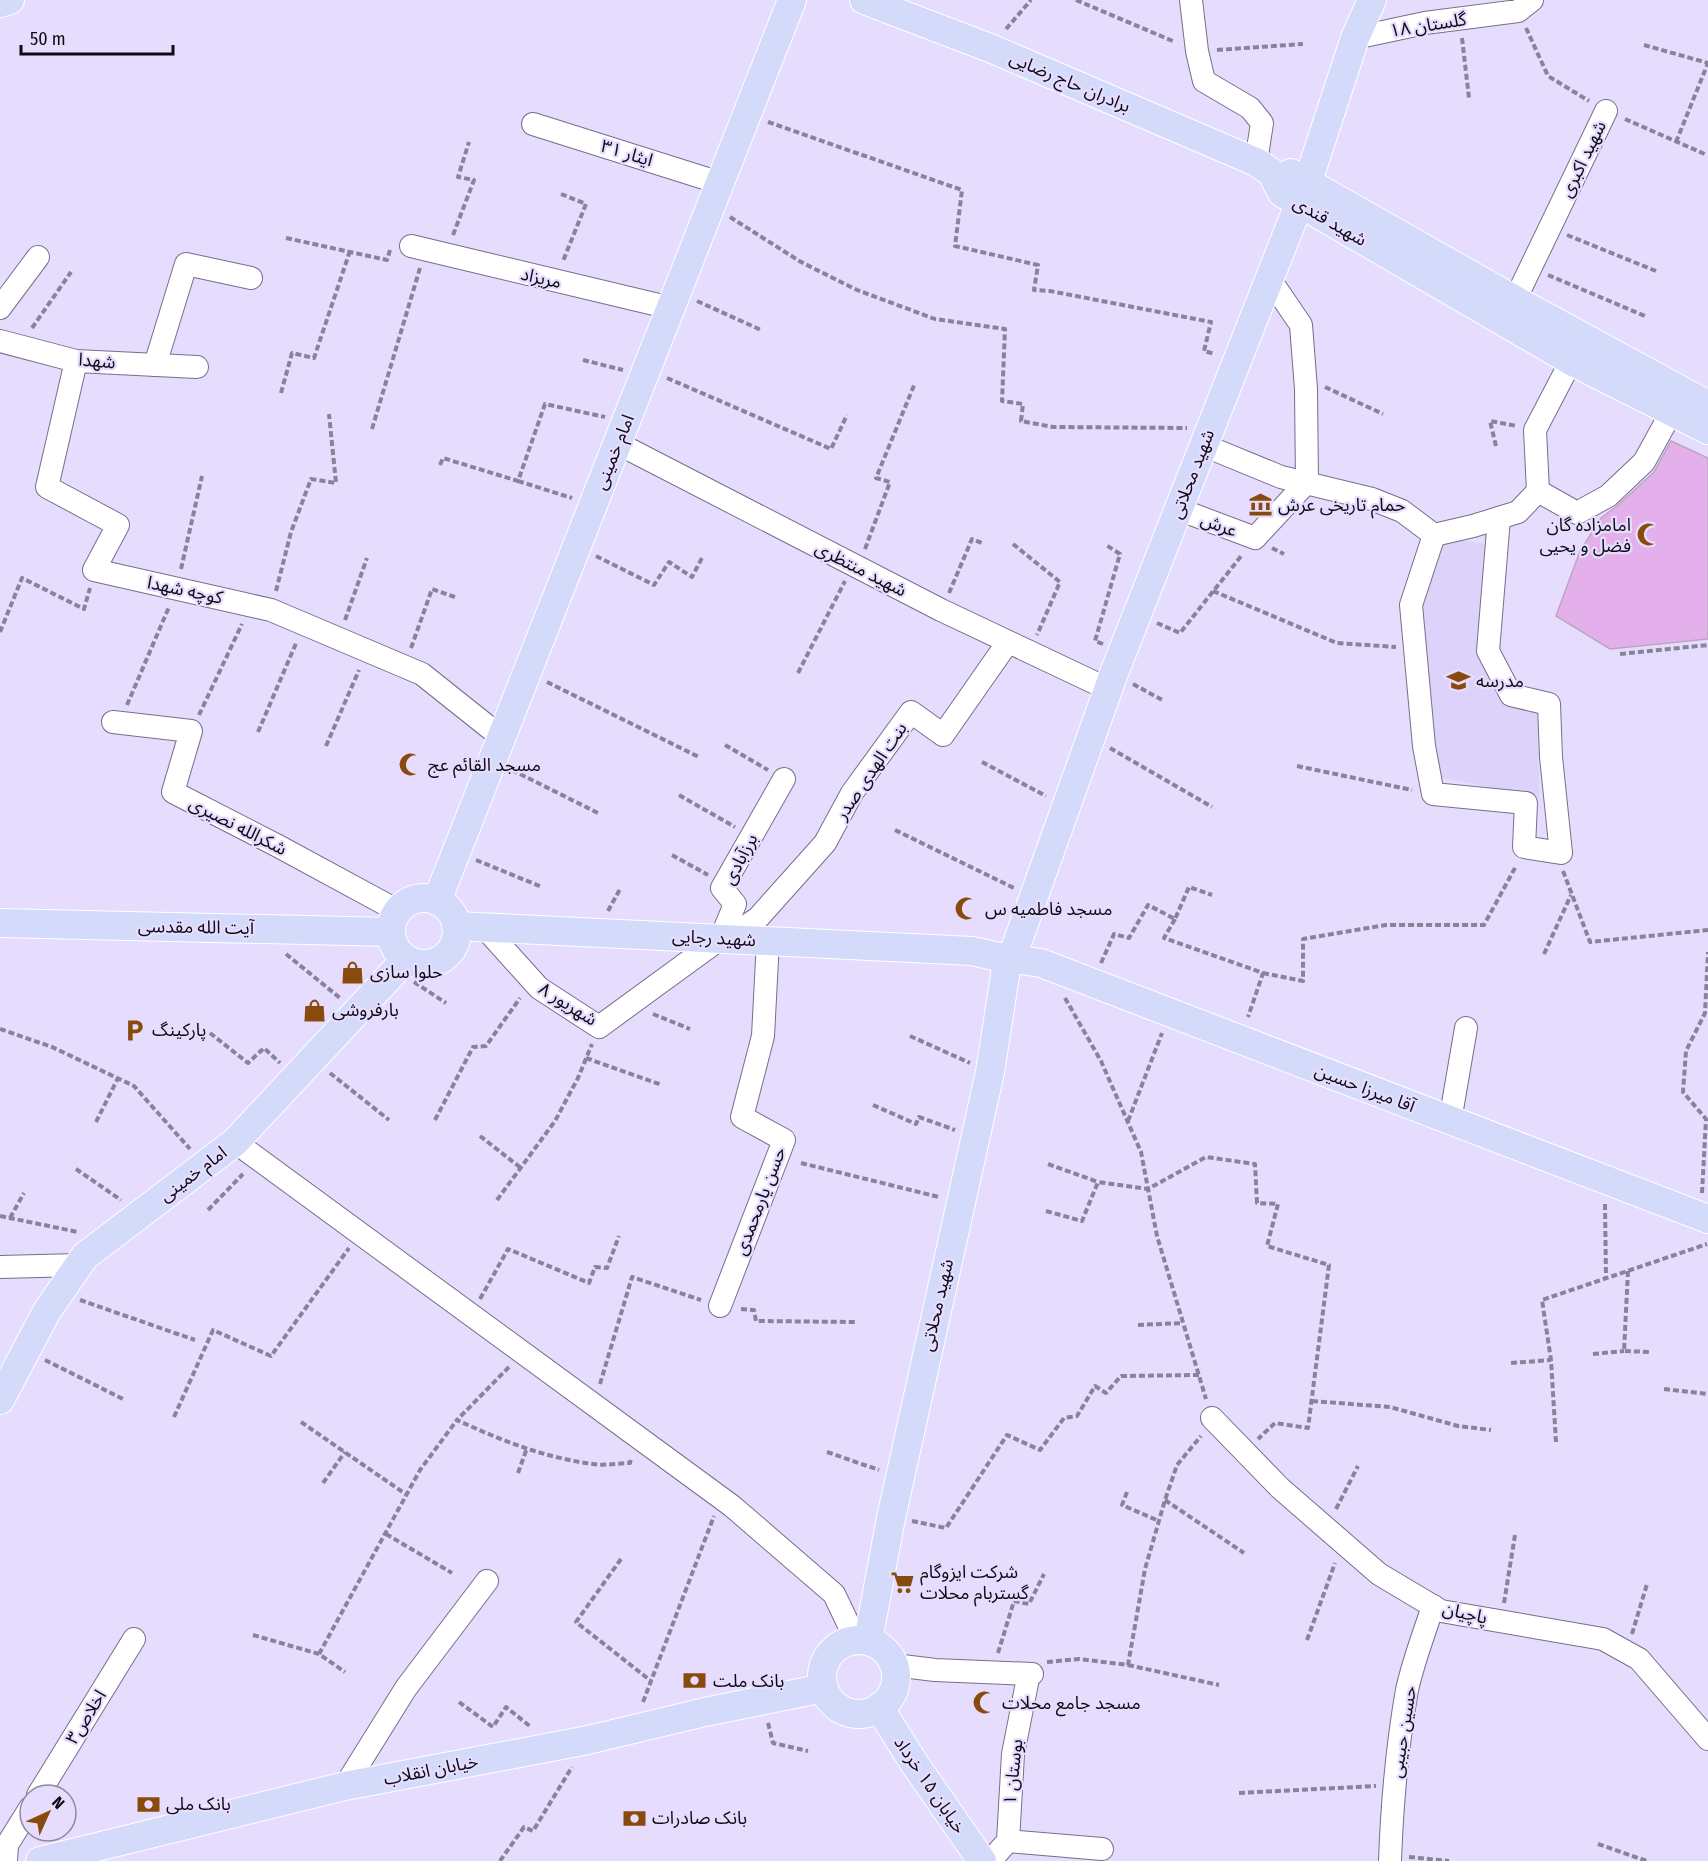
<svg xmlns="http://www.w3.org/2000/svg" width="1708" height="1861" viewBox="0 0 1708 1861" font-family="'Fira Sans Condensed','Noto Sans Arabic',sans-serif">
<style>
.built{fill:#ddd2fa}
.building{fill:#e4b0ec;stroke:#bda5c0;stroke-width:1.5}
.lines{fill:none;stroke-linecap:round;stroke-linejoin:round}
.minor-casing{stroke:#766e8b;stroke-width:24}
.major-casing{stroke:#fff;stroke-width:30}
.path{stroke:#89839a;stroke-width:4;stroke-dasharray:6 3;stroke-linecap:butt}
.minor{stroke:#fff;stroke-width:22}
.major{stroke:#d3dafa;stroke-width:28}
.labels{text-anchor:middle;stroke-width:4.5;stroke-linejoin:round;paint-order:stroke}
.street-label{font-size:18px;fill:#0d0a14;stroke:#e6ddfe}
.poi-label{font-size:18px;fill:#0d0a14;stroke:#e6ddfe;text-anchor:start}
</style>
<rect width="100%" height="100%" fill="#e6ddfe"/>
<polygon class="built" points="1449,539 1485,544 1478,656 1504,706 1538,712 1539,797 1434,776 1419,608 1433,549"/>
<polygon class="building" points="1671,441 1708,458 1708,639 1610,649 1556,616 1580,551 1601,518 1617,506 1654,472"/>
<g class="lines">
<defs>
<g id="minor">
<polyline points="1191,0 1197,51 1204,81 1250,108 1262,123 1256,162"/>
<polyline points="1355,38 1425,23 1518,11 1532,0"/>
<polyline points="533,124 720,183"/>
<polyline points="411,246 671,308"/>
<polyline points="1515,300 1606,111"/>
<polyline points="0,308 38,257"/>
<polyline points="0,341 76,361 197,367"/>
<polyline points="76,361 47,487 118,525 94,570 271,610 422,674 501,737"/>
<polyline points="155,365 186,264 251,278"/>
<polyline points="617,443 941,610 1108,689"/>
<polyline points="1203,445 1281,477 1372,499 1402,511 1434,535 1473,526 1518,512 1538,491"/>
<polyline points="1538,491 1577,513 1608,496 1644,462 1672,411"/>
<polyline points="1538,491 1535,430 1571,361"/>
<polyline points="1178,509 1255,538 1307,482 1306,389 1301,325 1269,278"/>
<polyline points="1434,535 1411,605 1424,746 1433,794 1526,803 1524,847 1561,853 1551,757 1549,704 1511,695 1488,651 1499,518"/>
<polyline points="113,722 191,731 173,792 278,846 398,911"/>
<polyline points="484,927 539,988 599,1027 721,938 735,904 722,888 784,779"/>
<polyline points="727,939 758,918 825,843 852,793 911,712 943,735 1008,642"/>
<polyline points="1450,1121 1466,1028"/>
<polyline points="235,1142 732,1506 834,1594 856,1640"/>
<polyline points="0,1267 79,1265"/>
<polyline points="720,1306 784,1140 742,1117 763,1036 768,941"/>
<polyline points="1212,1418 1280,1488 1379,1574 1441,1611 1603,1639 1639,1659 1708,1739"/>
<polyline points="894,1665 935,1670 1032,1674"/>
<polyline points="345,1786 406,1688 487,1581"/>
<polyline points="38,1795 134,1639"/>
<polyline points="1008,1841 1102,1849"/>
<polyline points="6,1861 7,1845 30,1808"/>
<polyline points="990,1861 1008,1841 1013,1754 1028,1678"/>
<path d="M1390,1861C1392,1804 1397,1747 1407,1690C1413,1662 1424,1634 1433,1606"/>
</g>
<g id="major">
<polyline points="864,0 990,48 1256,162 1271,172 1282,193 1571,361 1708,430"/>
<polyline points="0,3 10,0"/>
<polyline points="1291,173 1515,300 1708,405"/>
<circle cx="424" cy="931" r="33"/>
<polyline points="437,901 792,0"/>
<polyline points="0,923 391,932"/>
<polyline points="456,926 972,951 999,957"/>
<polyline points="1015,949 1114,673 1308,181 1355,38 1372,0"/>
<polyline points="1021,960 1041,963 1708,1219"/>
<polyline points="0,1400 47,1311 85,1256 235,1142 406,959"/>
<circle cx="859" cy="1677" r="37"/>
<polyline points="868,1641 891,1518 990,1072 1006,969"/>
<polyline points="879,1707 914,1763 982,1861"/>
<polyline points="40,1861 345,1786 588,1740 705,1712 824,1688"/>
</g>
</defs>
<use href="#minor" class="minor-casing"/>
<use href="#major" class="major-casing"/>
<g class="path">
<polyline points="1076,0 1175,42"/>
<polyline points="1526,28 1548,76 1589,101"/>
<polyline points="1006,29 1031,0"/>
<polyline points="1462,38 1469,98"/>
<polyline points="1644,45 1708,63"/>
<polyline points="1217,50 1303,44"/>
<polyline points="1625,119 1707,155"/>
<polyline points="768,122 962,190 955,246 1038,265 1034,290 1050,291 1211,322 1204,351 1215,354"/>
<polyline points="1676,142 1708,63"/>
<polyline points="561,194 586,204 563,261"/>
<polyline points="730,217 801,262 857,290 935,319 1005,329 1002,401 1023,404 1021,421 1053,427 1187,428"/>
<polyline points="453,235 474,180 458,177 469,142"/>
<polyline points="1567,235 1656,271"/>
<polyline points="286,238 387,260 390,250"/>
<polyline points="1548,275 1645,316"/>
<polyline points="697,301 761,330"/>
<polyline points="32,328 71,272"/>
<polyline points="583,360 623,370"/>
<polyline points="667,378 831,449 847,415"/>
<polyline points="1325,387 1383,414"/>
<polyline points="281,393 292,353 314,358 350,251"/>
<polyline points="372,429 420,268"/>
<polyline points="1496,446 1490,421 1517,426"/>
<polyline points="440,465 443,458 518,481 545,404 605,417"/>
<polyline points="518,481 572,498"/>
<polyline points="1013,544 1060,582 1037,635"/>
<polyline points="1272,548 1284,554"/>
<polyline points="865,549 890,482 876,478 915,383"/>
<polyline points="596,556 654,585 669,562 692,577 703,556"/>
<polyline points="181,569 202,476"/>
<polyline points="276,591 291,532 311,479 336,483 329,414"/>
<polyline points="1213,591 1337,643 1396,647"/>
<polyline points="949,593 972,539 982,543"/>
<polyline points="345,620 367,558"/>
<polyline points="1157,623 1180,633 1242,555"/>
<polyline points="0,632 22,578 84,609 90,588"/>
<polyline points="1103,644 1095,641 1120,554 1106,545"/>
<polyline points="411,648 432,589 455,597"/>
<polyline points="1620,654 1708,645"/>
<polyline points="798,673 845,581"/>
<polyline points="547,682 699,757"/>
<polyline points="1133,684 1164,701"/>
<polyline points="127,705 169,607"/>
<polyline points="199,715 242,624"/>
<polyline points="258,732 297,641"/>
<polyline points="725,745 768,770"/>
<polyline points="326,746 359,670"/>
<polyline points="1110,748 1212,807"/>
<polyline points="982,762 1046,796"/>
<polyline points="1297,766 1412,790"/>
<polyline points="512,770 600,814"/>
<polyline points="679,795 735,827"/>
<polyline points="895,830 1014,888"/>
<polyline points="672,855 708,875"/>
<polyline points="476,860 542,887"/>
<polyline points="1563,871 1590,942 1708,930"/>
<polyline points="608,911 620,889"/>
<polyline points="1175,919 1164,938 1263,973 1248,1017"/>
<polyline points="286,954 340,998"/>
<polyline points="1544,954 1571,895"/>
<polyline points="1101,963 1114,934 1129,938 1148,905 1175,919 1189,887 1212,895"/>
<polyline points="1263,973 1303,981 1303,939 1386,925 1484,925 1516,866"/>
<polyline points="414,982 446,1003"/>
<polyline points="1065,998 1101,1061 1141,1152 1157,1236 1206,1399"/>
<polyline points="653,1014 690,1029"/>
<polyline points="0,1029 52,1047 134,1086 190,1149"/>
<polyline points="210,1033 248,1063 264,1048 280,1063"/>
<polyline points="910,1036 970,1063"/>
<polyline points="586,1058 662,1085"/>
<polyline points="330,1073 389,1120"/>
<polyline points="873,1105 916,1124 919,1117 955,1130"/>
<polyline points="435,1120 473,1047 486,1046 520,998"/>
<polyline points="1128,1121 1162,1033"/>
<polyline points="96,1122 118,1078"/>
<polyline points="480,1136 521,1168"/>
<polyline points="801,1163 939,1197"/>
<polyline points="1048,1164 1098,1182"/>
<polyline points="76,1169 121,1200"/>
<polyline points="1702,1193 1706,1119 1683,1092 1686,1051 1705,1013 1708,952"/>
<polyline points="497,1200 555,1121 578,1078 592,1044"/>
<polyline points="1605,1204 1606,1278"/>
<polyline points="208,1210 243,1174"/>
<polyline points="1046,1211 1082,1221 1098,1182 1148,1189 1206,1157 1255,1164 1257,1203 1278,1204 1267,1246 1329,1265 1308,1428 1275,1423 1258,1439"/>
<polyline points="0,1216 78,1232"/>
<polyline points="10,1218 24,1193"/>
<polyline points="1628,1271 1624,1351 1650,1352"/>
<polyline points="480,1299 508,1249 589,1283 595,1267 607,1268 619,1236"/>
<polyline points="80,1300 195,1340"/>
<polyline points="741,1309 754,1310 756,1321 856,1322"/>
<polyline points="1138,1325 1183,1323"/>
<polyline points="1593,1354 1624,1351"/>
<polyline points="45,1360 125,1400"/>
<polyline points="1511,1363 1551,1360"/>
<path d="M509,1367L457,1420C500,1440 545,1458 593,1464C605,1466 618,1463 630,1463L631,1458"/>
<polyline points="600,1384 632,1277 701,1300"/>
<polyline points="1664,1389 1708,1394"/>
<polyline points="1312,1401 1390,1407 1458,1426 1491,1430"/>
<polyline points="174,1417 213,1330 271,1356 349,1248"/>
<polyline points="301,1422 407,1495"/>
<polyline points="1556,1442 1551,1360 1542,1300 1707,1244"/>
<polyline points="827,1452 879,1470"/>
<polyline points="518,1473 527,1448"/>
<polyline points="323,1483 345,1452"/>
<polyline points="1127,1492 1122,1505 1159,1521"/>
<polyline points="1165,1500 1244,1553"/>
<polyline points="1336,1509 1358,1466"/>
<polyline points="912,1521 946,1528 1007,1435 1040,1450 1064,1418 1077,1416 1095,1386 1106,1393 1121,1376 1199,1375"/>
<polyline points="386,1534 452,1573"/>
<polyline points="621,1559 576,1622 651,1681"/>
<polyline points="1504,1603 1515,1535"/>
<polyline points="1632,1634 1647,1584"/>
<polyline points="253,1635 319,1654 345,1672"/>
<polyline points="1307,1640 1335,1563"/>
<polyline points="998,1653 1014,1601 1029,1604 1044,1574"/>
<polyline points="319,1654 420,1470 457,1420"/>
<polyline points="1047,1662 1079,1659 1128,1665 1145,1569 1165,1500 1177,1465 1201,1436"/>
<polyline points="1128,1665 1219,1685"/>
<polyline points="459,1702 493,1727 506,1707 531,1727"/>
<polyline points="643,1702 714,1516"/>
<polyline points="768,1723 773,1743 808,1751"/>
<polyline points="1239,1793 1376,1786"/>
<polyline points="1598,1844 1647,1861"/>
<polyline points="1409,1857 1449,1861"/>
<polyline points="500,1861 524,1827 533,1831 572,1767"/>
</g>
<use href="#minor" class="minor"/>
<use href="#major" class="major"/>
</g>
<defs>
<symbol id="museum-bare" viewBox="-9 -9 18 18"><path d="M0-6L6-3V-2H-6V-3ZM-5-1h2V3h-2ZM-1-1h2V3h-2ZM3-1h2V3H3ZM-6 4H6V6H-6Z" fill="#894b0d" stroke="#e6ddfe" stroke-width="2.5" paint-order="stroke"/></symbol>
<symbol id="mosque-bare" viewBox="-9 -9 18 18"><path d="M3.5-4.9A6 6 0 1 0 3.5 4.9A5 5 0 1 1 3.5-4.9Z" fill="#894b0d" stroke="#e6ddfe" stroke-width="2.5" paint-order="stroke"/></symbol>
<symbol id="school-bare" viewBox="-9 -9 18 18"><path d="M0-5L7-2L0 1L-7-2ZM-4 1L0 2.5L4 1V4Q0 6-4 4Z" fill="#894b0d" stroke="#e6ddfe" stroke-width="2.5" paint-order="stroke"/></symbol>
<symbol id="shop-bare" viewBox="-9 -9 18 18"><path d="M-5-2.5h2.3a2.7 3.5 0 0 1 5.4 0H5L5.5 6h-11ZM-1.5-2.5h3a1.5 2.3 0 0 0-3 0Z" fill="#894b0d" stroke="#e6ddfe" stroke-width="2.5" paint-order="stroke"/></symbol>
<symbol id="parking-bare" viewBox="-9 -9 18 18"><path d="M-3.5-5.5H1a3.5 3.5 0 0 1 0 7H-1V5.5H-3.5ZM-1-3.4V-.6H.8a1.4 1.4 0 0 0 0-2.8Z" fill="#894b0d" stroke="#e6ddfe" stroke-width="2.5" paint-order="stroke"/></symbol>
<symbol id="supermarket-bare" viewBox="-9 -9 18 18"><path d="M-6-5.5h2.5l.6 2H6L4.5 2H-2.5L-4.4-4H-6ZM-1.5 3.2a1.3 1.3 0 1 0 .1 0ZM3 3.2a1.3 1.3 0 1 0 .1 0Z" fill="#894b0d" stroke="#e6ddfe" stroke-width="2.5" paint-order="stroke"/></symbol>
<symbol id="bank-bare" viewBox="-9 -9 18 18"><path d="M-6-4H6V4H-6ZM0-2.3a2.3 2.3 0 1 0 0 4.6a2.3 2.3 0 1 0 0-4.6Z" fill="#894b0d" stroke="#e6ddfe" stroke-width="2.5" paint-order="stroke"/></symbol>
</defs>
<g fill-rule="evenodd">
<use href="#museum-bare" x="1244" y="488" width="33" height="33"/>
<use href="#mosque-bare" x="1632" y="518" width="33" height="33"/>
<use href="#school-bare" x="1442" y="664" width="33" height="33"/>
<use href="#mosque-bare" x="394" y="748" width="33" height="33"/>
<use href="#mosque-bare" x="950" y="892" width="33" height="33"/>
<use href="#shop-bare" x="336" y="956" width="33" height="33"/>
<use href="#shop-bare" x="298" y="994" width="33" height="33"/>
<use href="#parking-bare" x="118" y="1014" width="33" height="33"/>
<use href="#supermarket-bare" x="886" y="1566" width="33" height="33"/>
<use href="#bank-bare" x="678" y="1664" width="33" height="33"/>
<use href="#mosque-bare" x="968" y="1686" width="33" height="33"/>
<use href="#bank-bare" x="132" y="1788" width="33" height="33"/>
<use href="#bank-bare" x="618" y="1802" width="33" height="33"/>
</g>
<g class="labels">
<g class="street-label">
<text transform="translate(1428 25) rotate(-9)" y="6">گلستان ۱۸</text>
<text transform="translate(1070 82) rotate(23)" y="6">برادران حاج رضایی</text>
<text transform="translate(627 153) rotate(17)" y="6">ایثار ۳۱</text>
<text transform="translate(1583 159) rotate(-64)" y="6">شهید اکبری</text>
<text transform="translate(1330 221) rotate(30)" y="6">شهید قندی</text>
<text transform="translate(541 278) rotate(13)" y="6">مریزاد</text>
<text transform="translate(97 361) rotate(5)" y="6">شهدا</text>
<text transform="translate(614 452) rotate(-68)" y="6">امام خمینی</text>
<text transform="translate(1192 474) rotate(-69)" y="6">شهید محلاتی</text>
<text transform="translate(1219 525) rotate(21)" y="6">عرش</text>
<text transform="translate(861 569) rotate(27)" y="6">شهید منتظری</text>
<text transform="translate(185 590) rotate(12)" y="6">کوچه شهدا</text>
<text transform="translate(871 771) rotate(-56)" y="6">بنت الهدی صدر</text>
<text transform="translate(238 826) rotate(27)" y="6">شکرالله نصیری</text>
<text transform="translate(740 859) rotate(-62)" y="6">برزآبادی</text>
<text transform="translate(196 927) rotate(1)" y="6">آیت الله مقدسی</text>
<text transform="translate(714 938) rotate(3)" y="6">شهید رجایی</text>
<text transform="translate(568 1004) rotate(32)" y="6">۸ شهریور</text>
<text transform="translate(1365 1088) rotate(21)" y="6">آقا میرزا حسین</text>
<text transform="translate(193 1174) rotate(-37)" y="6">امام خمینی</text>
<text transform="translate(760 1201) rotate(-69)" y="6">حسن یارمحمدی</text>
<text transform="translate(937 1305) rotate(-77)" y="6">شهید محلاتی</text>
<text transform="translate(1465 1613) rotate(13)" y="6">پاچیان</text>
<text transform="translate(86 1717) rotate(-58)" y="6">اخلاص۳</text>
<text transform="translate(1403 1732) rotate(-81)" y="6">حسین حبیبی</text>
<text transform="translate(431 1770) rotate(-11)" y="6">خیابان انقلاب</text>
<text transform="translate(1013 1772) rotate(-84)" y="6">بوستان ۱</text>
<text transform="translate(930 1785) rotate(56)" y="6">خیابان ۱۵ خرداد</text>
</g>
<g class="poi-label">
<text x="1278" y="511">حمام تاریخی عرش</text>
<text x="1631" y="531" text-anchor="end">امامزاده گان<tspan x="1631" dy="21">فضل و یحیی</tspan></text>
<text x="1476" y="687">مدرسه</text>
<text x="428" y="771">مسجد القائم عج</text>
<text x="985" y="915">مسجد فاطمیه س</text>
<text x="370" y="978">حلوا سازی</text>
<text x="332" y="1016">بارفروشی</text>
<text x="152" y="1036">پارکینگ</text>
<text x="920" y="1578">شرکت ایزوگام<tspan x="920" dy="21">گستربام محلات</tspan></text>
<text x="713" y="1687">بانک ملت</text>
<text x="1002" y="1709">مسجد جامع محلات</text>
<text x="166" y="1810">بانک ملی</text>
<text x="652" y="1824">بانک صادرات</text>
</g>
</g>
<g transform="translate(48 1813) rotate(45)"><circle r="28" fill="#e6ddfe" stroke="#8f89a0" stroke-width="1.5"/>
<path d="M0-4.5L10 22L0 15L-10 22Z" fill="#894b0d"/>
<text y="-9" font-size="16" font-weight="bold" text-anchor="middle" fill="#0d0a14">N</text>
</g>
<path d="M21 45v9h152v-9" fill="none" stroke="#0d0a14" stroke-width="3"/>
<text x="30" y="45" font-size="18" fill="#0d0a14" stroke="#e6ddfe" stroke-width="4.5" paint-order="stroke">50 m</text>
</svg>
